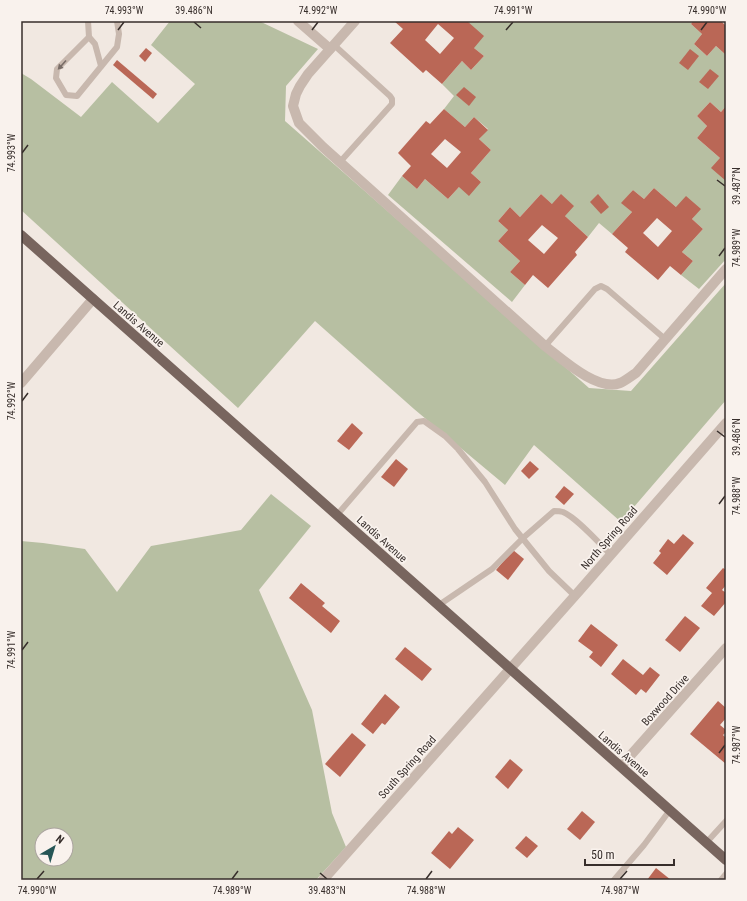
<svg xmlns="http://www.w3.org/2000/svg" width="747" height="901" viewBox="0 0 747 901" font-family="'Roboto Condensed',sans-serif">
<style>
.green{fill:#b7bfa2;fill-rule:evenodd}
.building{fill:#ba6756;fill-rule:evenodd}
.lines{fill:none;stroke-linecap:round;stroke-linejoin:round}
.lane{stroke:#c8b8ae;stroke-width:6}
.street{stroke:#c8b8ae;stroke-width:10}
.primary{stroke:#78655e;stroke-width:10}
.oneway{fill:#786c66}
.ticks{fill:none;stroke:#372e2b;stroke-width:1.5}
.labels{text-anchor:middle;stroke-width:3.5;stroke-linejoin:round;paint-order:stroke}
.street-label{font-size:11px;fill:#372e2b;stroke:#f9f2ed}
.neatline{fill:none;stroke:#372e2b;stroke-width:1.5}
.ticks-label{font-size:10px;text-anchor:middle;fill:#372e2b}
</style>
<rect width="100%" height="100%" fill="#f1e8e1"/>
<g class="green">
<polygon points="170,21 259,21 318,49 286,86 285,121 589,388 631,391 726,283 726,400 621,522 534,445 505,485 414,409 315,321 238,408 21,210 21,73 31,79 81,117 112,82 158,123 195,84 151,45"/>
<polygon points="467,21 693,21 691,24 702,34 694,44 707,56 716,46 726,55 726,106 721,112 710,102 697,116 707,126 697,138 720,158 726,180 726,259 699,289 681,275 693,261 682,252 703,229 692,219 700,209 676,207 654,188 644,199 633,190 622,203 632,212 612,234 599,223 588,237 541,194 520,217 510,207 498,221 508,230 498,241 520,261 510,272 525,285 512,302 388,195 402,176 417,189 425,179 448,199 459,187 481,182 471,173 491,150 479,139 488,129 474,117 465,127 444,109 454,96 442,84 462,61 471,70 484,56 474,48"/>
<path d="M271,494L311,526L259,590L312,710L332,813L346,847L316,880H21V541L43,543L85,549L117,592L151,546L241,530ZM42,835H66V859H42Z"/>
</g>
<g class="building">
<path d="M394,21H467L484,36L474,48L484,56L471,70L462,61L442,84L426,70L423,73L390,43L403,29ZM438,24L454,38L440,54L425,40Z"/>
<polygon points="693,21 723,21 722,22 726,26 726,55 716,46 707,56 694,44 702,34 691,24"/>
<polygon points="146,48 152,53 145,62 139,56"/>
<polygon points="690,49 699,56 688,70 679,63"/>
<polygon points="117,60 157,94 153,99 113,65"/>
<polygon points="710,69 719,76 708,89 699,82"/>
<polygon points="464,87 476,97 469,106 456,95"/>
<polygon points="710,102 721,112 726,106 726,181 711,168 720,158 697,138 707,126 697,116"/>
<path d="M444,109L465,127L474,117L488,130L479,139L491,150L471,173L481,182L469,196L459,187L448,199L425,179L417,189L402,176L411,166L398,153L426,121L430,124ZM445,139L461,152L447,168L431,154Z"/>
<path d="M654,188L676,207L686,196L701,209L692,219L703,229L682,252L693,261L681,275L670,266L658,280L625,252L628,248L612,234L632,212L621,203L633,190L644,199ZM657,218L672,231L658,247L643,233Z"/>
<path d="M541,194L552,204L561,194L574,206L565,216L588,237L575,252L577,255L548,288L533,275L525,285L510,272L520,261L498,241L508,230L498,221L510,207L520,217ZM542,225L558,238L544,254L528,240Z"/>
<polygon points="598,194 609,207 601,214 590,202"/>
<polygon points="352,423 363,433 349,450 337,441"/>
<polygon points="396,459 408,469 394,487 381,477"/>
<polygon points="530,461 539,469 529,479 521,471"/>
<polygon points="564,486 574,494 564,505 555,497"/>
<polygon points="683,534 694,543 667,575 653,563 661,553 659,551 668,539 674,544"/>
<polygon points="513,550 524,559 508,580 496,570"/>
<polygon points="723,568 726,570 726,585 722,590 726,593 726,602 714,616 701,606 712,593 706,588"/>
<polygon points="301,583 325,603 322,606 340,621 331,633 289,598"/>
<polygon points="685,616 700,628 680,652 665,640"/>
<polygon points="591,624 618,645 601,667 589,657 593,652 578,641"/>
<polygon points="405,647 432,669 422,681 395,659"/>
<polygon points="623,659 643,675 650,667 660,675 646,693 641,689 636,695 611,674"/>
<polygon points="385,694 400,707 385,725 382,723 373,734 361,724"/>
<polygon points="718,701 726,708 726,718 720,725 726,730 726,732 723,735 726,738 726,764 690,734"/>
<polygon points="352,733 366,745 340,777 325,764"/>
<polygon points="510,759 523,770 508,789 495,777"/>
<polygon points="582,811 595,822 580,840 567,829"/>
<polygon points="458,827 474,840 450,869 431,853 449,831 452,834"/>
<polygon points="526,836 538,846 527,858 515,848"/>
<polygon points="656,868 671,880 647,880"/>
</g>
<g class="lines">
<g class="lane">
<polyline points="88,21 89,37 95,44 101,66"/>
<polyline points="89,37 57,69 56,78 66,95 77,96 117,47 119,34 117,21"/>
<polyline points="334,45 390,96 392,99 392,104 340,162"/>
<polyline points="545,346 595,289 601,286 607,289 665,339"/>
<polyline points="337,515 417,422 424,421 445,436 458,449 485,482 515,529 549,571 575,596"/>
<path d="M439,605L492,569L523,538L554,511C557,511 560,511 563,512C577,518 599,543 611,555"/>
<polyline points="706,843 726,821"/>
<polyline points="614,880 644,845 670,810"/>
<polyline points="721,880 726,874"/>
</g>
<g class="street">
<polyline points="298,21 330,49"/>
<path d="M355,21L308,74L300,86L296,94L293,106L299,123L323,147L545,346C562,359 598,392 620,383C625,381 631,376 636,373L726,269"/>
<polyline points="21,383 93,299"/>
<polyline points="621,766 726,648"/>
<polyline points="323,880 580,590 726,423"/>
</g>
<polyline class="primary" points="21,235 726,860"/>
</g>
<defs><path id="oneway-solid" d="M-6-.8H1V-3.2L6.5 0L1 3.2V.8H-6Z"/></defs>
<use class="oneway" href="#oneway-solid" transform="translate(62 65) rotate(132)"/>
<path class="ticks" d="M194,22L201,28M118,30L124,22M312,30L318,22M506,30L513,22M701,30L707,22M22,153L28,145M717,180L725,186M719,256L725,248M22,401L28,393M717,431L725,437M719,504L725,496M22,650L28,642M719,753L725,745M320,873L327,879M37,879L44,871M232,879L238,871M426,879L432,871M620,879L627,871"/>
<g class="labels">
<g class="street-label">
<text transform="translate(139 324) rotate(41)" y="4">Landis Avenue</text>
<text transform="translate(609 538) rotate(-49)" y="4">North Spring Road</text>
<text transform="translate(382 539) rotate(42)" y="4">Landis Avenue</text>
<text transform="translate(665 700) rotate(-48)" y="4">Boxwood Drive</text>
<text transform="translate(624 754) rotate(41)" y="4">Landis Avenue</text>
<text transform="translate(407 767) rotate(-48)" y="4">South Spring Road</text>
</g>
</g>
<rect width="747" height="901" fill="none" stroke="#f9f2ed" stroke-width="44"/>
<g transform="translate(54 847) rotate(38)"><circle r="19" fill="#f9f2ed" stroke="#aba49f"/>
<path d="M0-3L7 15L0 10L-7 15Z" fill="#255555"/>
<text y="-6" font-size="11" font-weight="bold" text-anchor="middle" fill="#372e2b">N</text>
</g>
<path d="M585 859v6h89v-6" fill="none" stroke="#372e2b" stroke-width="2"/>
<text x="591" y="859" font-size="12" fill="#372e2b" stroke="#f9f2ed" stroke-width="3" paint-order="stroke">50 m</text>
<rect x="22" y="22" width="703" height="857" class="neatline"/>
<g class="ticks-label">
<text x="124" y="14">74.993°W</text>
<text x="194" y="14">39.486°N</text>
<text x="318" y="14">74.992°W</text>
<text x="513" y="14">74.991°W</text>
<text x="707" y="14">74.990°W</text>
<text transform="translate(11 153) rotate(-90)" y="4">74.993°W</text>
<text transform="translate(736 186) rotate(-90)" y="4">39.487°N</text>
<text transform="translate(736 248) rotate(-90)" y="4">74.989°W</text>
<text transform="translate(11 401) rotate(-90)" y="4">74.992°W</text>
<text transform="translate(736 437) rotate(-90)" y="4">39.486°N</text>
<text transform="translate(736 496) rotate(-90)" y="4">74.988°W</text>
<text transform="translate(11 650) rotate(-90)" y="4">74.991°W</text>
<text transform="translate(736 745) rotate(-90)" y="4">74.987°W</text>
<text x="37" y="894">74.990°W</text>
<text x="232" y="894">74.989°W</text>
<text x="327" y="894">39.483°N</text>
<text x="426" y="894">74.988°W</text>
<text x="620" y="894">74.987°W</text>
</g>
</svg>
